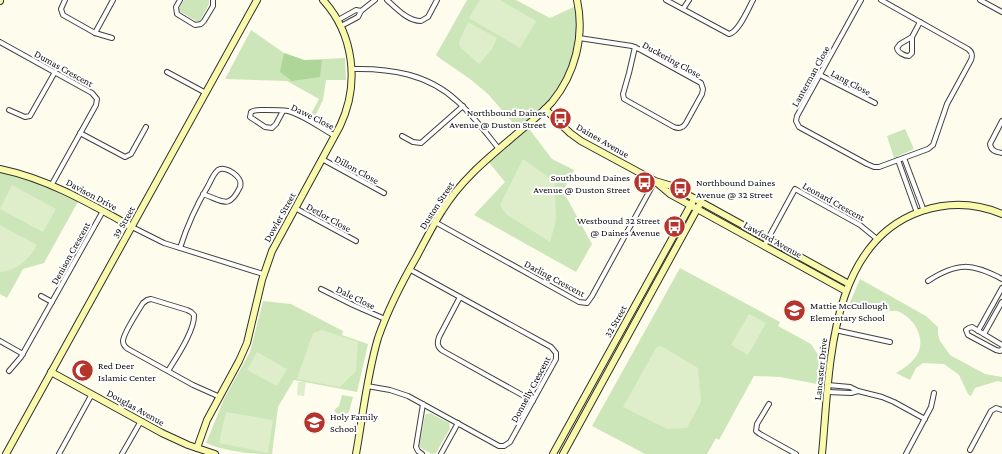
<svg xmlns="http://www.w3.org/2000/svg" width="1002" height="454" viewBox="0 0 1002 454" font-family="'Crimson Pro',serif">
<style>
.green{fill:#cce6b9}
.forest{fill:#aed699}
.pitch{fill:#deeeca}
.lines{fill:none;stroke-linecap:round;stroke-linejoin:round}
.street-casing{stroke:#404040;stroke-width:6}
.secondary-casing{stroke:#2f2f2f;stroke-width:8}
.street{stroke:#fff;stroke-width:4}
.secondary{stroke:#fafaac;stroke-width:6}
.labels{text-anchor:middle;stroke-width:4;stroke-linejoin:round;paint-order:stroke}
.street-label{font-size:10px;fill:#0d0d0d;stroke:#fff}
.poi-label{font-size:10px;fill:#0d0d0d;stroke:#fff;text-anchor:start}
</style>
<rect width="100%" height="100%" fill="#fefded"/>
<g class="green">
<polygon points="184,0 209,0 209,4 200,21 196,21 181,12 179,9"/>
<polygon points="467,0 516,0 550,18 578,5 579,38 561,89 527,126 552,159 574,170 563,191 592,244 576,272 474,215 505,182 487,160 520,131 488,94 470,79 438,57 436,55"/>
<polygon points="251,30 284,53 304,60 345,58 346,80 326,80 323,100 314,118 310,116 319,99 287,81 225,79"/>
<polygon points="905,129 914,149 894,158 887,136"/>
<polygon points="0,169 80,198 44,263 23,269 7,298 0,294"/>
<polygon points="680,268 780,322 778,326 811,344 818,355 825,358 822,385 780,377 754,376 719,440 716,438 707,454 645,454 592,426"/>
<path d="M860,279L926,316L938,327V334L940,341L950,355L985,374L1002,377V382L998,381L975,388L971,396L968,394L959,375L944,364L923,363L916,368L910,380L896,373C904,368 912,363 917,355C927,339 914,317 897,311C893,310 889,312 885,311C873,310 860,308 848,307Z"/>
<path d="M263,301L291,304L343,331L342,335L368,344L357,392L294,380L278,407L272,454C250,454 227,452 206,443L224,399L250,352Z"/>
<polygon points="342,395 353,397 349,412 339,418 334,410 339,406"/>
<polygon points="430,413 449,423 450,428 436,453 432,454 419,447 425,415"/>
</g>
<polygon class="forest" points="284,53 304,60 322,60 320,77 292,81 280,72"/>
<g class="pitch">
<polygon points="480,0 500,0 536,21 520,48 469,18"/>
<polygon points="468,22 497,38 492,49 479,64 460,47 459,42"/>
<polygon points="523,159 555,182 556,220 550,242 506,214 500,205"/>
<polygon points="12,185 56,209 43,232 0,209"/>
<path d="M0,225L37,245C29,260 17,270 0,272Z"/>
<polygon points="749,314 766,323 748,355 731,345"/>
<polygon points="322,330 358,342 356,371 340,387 297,379 313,333"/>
<polygon points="658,346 663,347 698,368 701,402 687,428 667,429 623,407 655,350"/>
<polygon points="257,352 287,369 277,386 247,370"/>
<polygon points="298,382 306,382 304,396 297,395"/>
<polygon points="226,412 273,420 268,453 219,443"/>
</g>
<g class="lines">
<defs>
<g id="street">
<polyline points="65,0 61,9 63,15 95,33 112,38"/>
<polyline points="180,0 176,7 177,14 195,25 201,24 204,21 213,6 213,0"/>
<path d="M387,0C397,9 408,21 421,21L428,17L437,0"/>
<path d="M666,0L729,34C739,32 748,9 753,0"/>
<path d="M861,0L797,116L796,121L799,127L867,164L874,167H879L928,149L933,145L947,104L971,60C973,55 972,52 968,49L881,0"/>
<polyline points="980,0 1002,12"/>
<polyline points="683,9 689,0"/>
<polyline points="338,20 356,10 361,11"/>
<polyline points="341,26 358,17 361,11 375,0"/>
<polyline points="95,33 113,0"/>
<path d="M912,37L900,44L897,48C898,53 905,56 909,56L912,53V37L920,22"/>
<path d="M579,38L632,46L641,50L701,83L703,89L702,94L686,123C683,128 679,129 674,127L624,99L623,94L629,73L635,47"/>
<polyline points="0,42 92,93 97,99 96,105 52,184"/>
<path d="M352,69C390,68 428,74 457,101C473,115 486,133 499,149"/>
<polyline points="167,72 206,93"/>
<polyline points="820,75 875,103"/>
<polyline points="9,110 25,117 30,116 55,72"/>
<path d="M283,111L276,124L272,128L265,127L250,117L251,112C255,109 261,110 266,110C273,110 281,110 288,111C304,115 320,128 335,136"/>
<path d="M1002,121L990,144C991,151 996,152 1002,153"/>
<polyline points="80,133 125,157 131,154 146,127"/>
<polyline points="402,136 413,142 421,143 463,106"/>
<polyline points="904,158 924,211"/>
<polyline points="322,159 384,193"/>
<polyline points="898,160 917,213"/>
<polyline points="295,208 356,241"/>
<polyline points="435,222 579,302 587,303 592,296 655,181"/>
<polyline points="132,227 164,243 263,274"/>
<polyline points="764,246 795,189 860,225 877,239"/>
<path d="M180,248C187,226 196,206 208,186C211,181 213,174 218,170C225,165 244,177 240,187C229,210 223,201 203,194"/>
<path d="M928,281C957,262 972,263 1002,279"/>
<polyline points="321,289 353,305 385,319"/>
<polyline points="41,296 52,302"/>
<path d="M460,297L439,337C437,343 437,347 443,351L533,401"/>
<polyline points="835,330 890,342"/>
<polyline points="978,331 1002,288"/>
<polyline points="984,334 1002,302"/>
<polyline points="0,341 23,354"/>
<polyline points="1002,345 972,327 969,328 966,330 968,335 996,350 1000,351 1002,349"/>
<polyline points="9,371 21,357 103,211"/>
<path d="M168,371C176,358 195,330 194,315L191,312L187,310L151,299L147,300L143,303C138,311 123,334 123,341C123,345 125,347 128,349L193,385L220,397"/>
<polyline points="828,385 850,387 858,391 882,397 894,402 925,419"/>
<polyline points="367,386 390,390 408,396 499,446 504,446 510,442 556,359 556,353 551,347 409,269"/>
<polyline points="828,392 851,393 858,391"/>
<polyline points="769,404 757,424 756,431 760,434 796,454"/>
<polyline points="970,450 991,411 996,408 1002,410"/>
<polyline points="59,454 92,394"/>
<polyline points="122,454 141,421"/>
<polyline points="422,454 418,451 416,447 423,404"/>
<polyline points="441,454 458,423"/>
<polyline points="906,454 931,407 934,393"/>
</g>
<g id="secondary">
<polyline points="0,1 0,0"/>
<polyline points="545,109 570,133 581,141 655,181 672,186 849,284"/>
<path d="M0,169C48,179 89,203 132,227"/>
<polyline points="657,183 670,194 846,291"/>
<polyline points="51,372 162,433 188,445 215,454"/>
<path d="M197,448L207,420L239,361L247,343L262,280L272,251L340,126C360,84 354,34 323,0"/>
<polyline points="6,454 257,0"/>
<path d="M356,454C363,415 367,375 378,338C388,309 402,282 417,256C425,241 433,225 442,211C462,178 492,155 520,131C531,122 542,113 552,102C575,74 585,36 577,0"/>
<polyline points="553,454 694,199"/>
<polyline points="563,454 701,202"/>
<path d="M822,454C830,372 827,243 922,211C949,202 976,203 1002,214"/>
</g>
</defs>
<use href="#street" class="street-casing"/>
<use href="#secondary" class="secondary-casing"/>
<use href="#street" class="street"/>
<use href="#secondary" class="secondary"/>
</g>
<defs>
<symbol id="bus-disc" viewBox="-11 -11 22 22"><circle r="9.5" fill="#b5352d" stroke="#fff"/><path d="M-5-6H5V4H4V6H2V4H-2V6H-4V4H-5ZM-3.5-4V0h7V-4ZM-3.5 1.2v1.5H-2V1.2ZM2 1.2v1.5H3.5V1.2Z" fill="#fff"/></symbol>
<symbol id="school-disc" viewBox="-11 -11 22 22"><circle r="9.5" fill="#b5352d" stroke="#fff"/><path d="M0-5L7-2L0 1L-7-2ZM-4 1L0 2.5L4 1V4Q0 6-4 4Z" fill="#fff"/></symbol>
<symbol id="mosque-disc" viewBox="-11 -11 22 22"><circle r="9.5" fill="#b5352d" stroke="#fff"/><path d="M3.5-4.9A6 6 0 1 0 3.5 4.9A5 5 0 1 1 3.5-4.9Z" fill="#fff"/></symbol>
</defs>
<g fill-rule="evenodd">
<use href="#bus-disc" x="548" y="106" width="25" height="25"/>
<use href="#bus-disc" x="632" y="170" width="25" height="25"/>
<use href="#bus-disc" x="668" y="176" width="25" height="25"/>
<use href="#bus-disc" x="662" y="214" width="25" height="25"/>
<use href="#school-disc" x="782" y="298" width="25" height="25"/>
<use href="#mosque-disc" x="70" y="358" width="25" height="25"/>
<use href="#school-disc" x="302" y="410" width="25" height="25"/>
</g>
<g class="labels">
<g class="street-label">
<text transform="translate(672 59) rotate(29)" y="4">Duckering Close</text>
<text transform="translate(64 68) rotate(29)" y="4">Dumas Crescent</text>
<text transform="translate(810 76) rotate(-61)" y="4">Lanterman Close</text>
<text transform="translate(851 82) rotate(28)" y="4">Lang Close</text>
<text transform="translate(313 116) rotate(26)" y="4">Dawe Close</text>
<text transform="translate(603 140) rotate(30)" y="4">Daines Avenue</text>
<text transform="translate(357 169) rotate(29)" y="4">Dillon Close</text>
<text transform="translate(92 194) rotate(28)" y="4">Davison Drive</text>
<text transform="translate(834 201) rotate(29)" y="4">Leonard Crescent</text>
<text transform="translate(436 205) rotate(-57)" y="4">Duston Street</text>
<text transform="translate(279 217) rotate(-61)" y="4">Dowler Street</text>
<text transform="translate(329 217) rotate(29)" y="4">Detlor Close</text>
<text transform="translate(123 222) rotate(-61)" y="4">39 Street</text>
<text transform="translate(773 239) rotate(29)" y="4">Lawford Avenue</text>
<text transform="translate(70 253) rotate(-61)" y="4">Denison Crescent</text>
<text transform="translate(555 278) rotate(28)" y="4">Darling Crescent</text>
<text transform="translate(356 297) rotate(26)" y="4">Dale Close</text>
<text transform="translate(615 321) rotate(-61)" y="4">32 Street</text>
<text transform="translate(820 369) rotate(-84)" y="4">Lancaster Drive</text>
<text transform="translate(530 389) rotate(-62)" y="4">Donnelly Crescent</text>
<text transform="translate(136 407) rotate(29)" y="4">Douglas Avenue</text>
</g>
<g class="poi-label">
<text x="546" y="116" text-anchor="end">Northbound Daines<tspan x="546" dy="12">Avenue @ Duston Street</tspan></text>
<text x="630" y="181" text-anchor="end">Southbound Daines<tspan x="630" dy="12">Avenue @ Duston Street</tspan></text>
<text x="696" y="186">Northbound Daines<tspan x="696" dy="12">Avenue @ 32 Street</tspan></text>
<text x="660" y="224" text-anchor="end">Westbound 32 Street<tspan x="660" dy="12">@ Daines Avenue</tspan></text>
<text x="810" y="309">Mattie McCullough<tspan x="810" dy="12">Elementary School</tspan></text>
<text x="98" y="369">Red Deer<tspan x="98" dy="12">Islamic Center</tspan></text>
<text x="330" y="420">Holy Family<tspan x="330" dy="12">School</tspan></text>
</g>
</g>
</svg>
